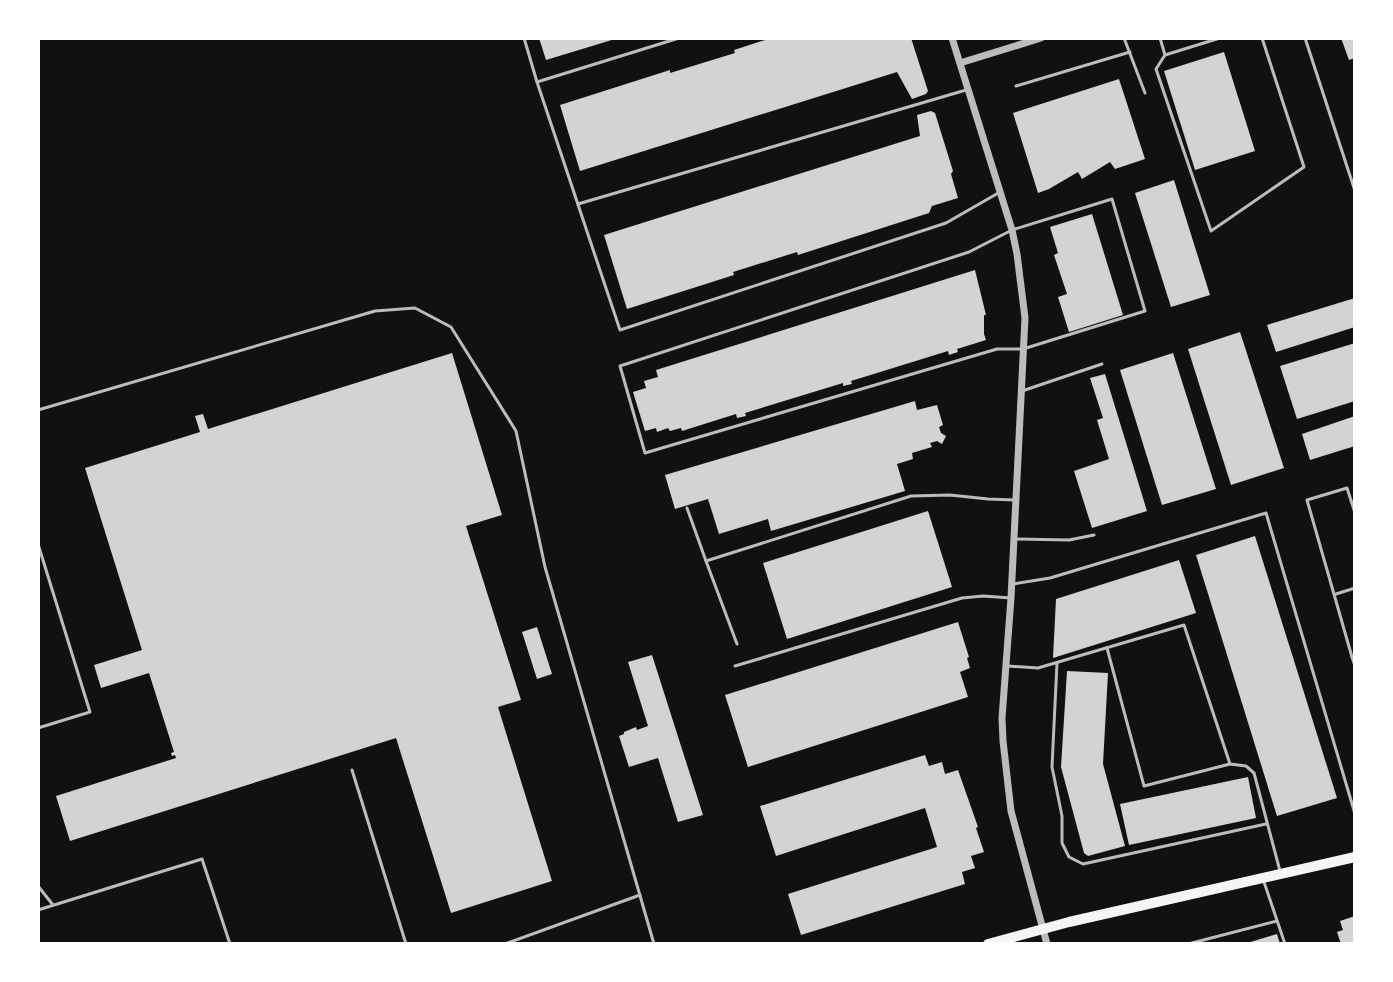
<svg xmlns="http://www.w3.org/2000/svg" width="1393" height="982" viewBox="0 0 1393 982" font-family="'IBM Plex Sans',sans-serif">
<style>
.building{fill:#d3d3d3}
.lines{fill:none;stroke-linecap:round;stroke-linejoin:round}
.service{stroke:#bcbcbc;stroke-width:3}
.minor{stroke:#bcbcbc;stroke-width:7}
.secondary{stroke:#f5f5f5;stroke-width:10}
</style>
<rect width="100%" height="100%" fill="#111"/>
<g class="building">
<polygon points="539,38 615,38 615,39 546,60"/>
<polygon points="771,38 911,38 928,91 926,94 912,99 897,72 580,171 560,105 670,70 670,73 735,53 734,50"/>
<polygon points="1341,38 1355,38 1355,58 1349,60"/>
<polygon points="1224,52 1255,151 1195,170 1164,71"/>
<polygon points="1119,79 1145,159 1115,169 1110,162 1082,179 1078,172 1049,189 1038,193 1013,113"/>
<polygon points="931,111 935,113 953,171 951,174 958,198 932,206 929,213 798,255 797,252 733,272 734,275 627,309 604,235 920,136 917,115"/>
<polygon points="1174,180 1210,295 1171,307 1135,193"/>
<polygon points="1092,214 1123,315 1069,332 1058,297 1067,294 1054,255 1058,253 1050,227"/>
<polygon points="975,270 986,315 984,315 984,334 986,340 957,349 958,352 949,355 948,351 851,381 852,384 843,386 843,383 745,413 746,416 737,418 736,414 682,431 681,428 670,431 668,428 657,432 656,428 645,431 633,392 646,388 644,381 658,377 656,370"/>
<polygon points="1355,298 1355,327 1276,352 1267,325"/>
<polygon points="1240,332 1284,468 1231,485 1188,349"/>
<polygon points="1355,343 1355,401 1297,419 1280,366"/>
<polygon points="452,353 502,515 466,526 521,700 498,707 552,881 451,913 396,738 70,841 56,796 176,758 175,755 172,756 171,753 174,752 149,673 101,688 94,665 142,650 85,468 200,432 195,416 203,414 208,429"/>
<polygon points="1173,353 1216,489 1162,505 1120,370"/>
<polygon points="1105,374 1147,511 1092,528 1074,471 1109,459 1097,420 1103,418 1090,378"/>
<polygon points="915,401 917,410 937,405 943,425 939,427 941,433 946,436 942,444 937,441 930,443 932,447 912,453 913,459 897,464 905,491 771,531 768,519 719,534 708,499 675,509 665,475"/>
<polygon points="1355,416 1355,446 1310,460 1302,434"/>
<polygon points="928,511 952,587 787,639 763,563"/>
<polygon points="1255,536 1337,798 1277,816 1196,555"/>
<polygon points="1179,560 1196,613 1053,658 1056,599"/>
<polygon points="958,622 969,657 967,658 970,668 960,672 968,697 748,767 725,695"/>
<polygon points="537,627 552,674 537,679 522,632"/>
<polygon points="652,655 703,815 678,822 658,758 629,767 619,736 624,734 624,732 636,727 637,730 648,726 628,662"/>
<polygon points="1067,671 1108,673 1103,764 1125,846 1088,856 1084,853 1061,767"/>
<polygon points="925,755 929,766 942,762 945,774 958,770 978,827 976,828 984,852 971,856 975,868 962,872 965,884 801,935 788,894 937,847 925,808 776,856 760,806"/>
<polygon points="1248,777 1256,818 1129,845 1120,804"/>
<polygon points="1355,916 1355,944 1341,944 1337,932 1343,930 1340,921"/>
<polygon points="1277,934 1280,944 1247,944 1247,943"/>
</g>
<g class="lines">
<g class="service">
<polyline points="524,38 537,82"/>
<polyline points="679,38 537,82 620,330 946,223 1000,192"/>
<polyline points="1124,38 1145,93"/>
<polyline points="1160,38 1165,55 1220,38"/>
<polyline points="1305,38 1355,191"/>
<polyline points="1165,55 1156,69 1211,231 1304,167 1262,38"/>
<polyline points="1016,86 1130,52"/>
<polygon points="1112,199 1145,311 1023,349 997,349 645,453 620,366 969,252 1012,230"/>
<polyline points="578,204 966,90"/>
<polyline points="1022,391 1102,364"/>
<polyline points="38,410 375,311 415,308 451,327 516,431 545,567 654,944"/>
<polyline points="687,508 706,561"/>
<polyline points="1017,539 1069,540 1094,535"/>
<polyline points="38,544 90,712 38,728"/>
<polyline points="1013,584 1050,578 1266,513 1355,814"/>
<polyline points="1336,594 1355,588"/>
<polyline points="737,644 706,561 911,496 950,495 988,499 1015,500"/>
<polyline points="1107,648 1144,786 1230,764"/>
<polyline points="1355,656 1352,657 1355,666"/>
<polyline points="1352,657 1307,500 1347,488 1355,513"/>
<polyline points="1057,663 1052,767 1062,816 1062,843 1069,857 1083,864 1266,824"/>
<polyline points="735,666 962,598 983,596 1011,598"/>
<polyline points="1008,666 1038,668 1184,625 1230,764 1246,766 1254,773 1280,871"/>
<polyline points="352,770 406,944"/>
<polyline points="1263,879 1285,944"/>
<polyline points="38,886 53,905"/>
<polyline points="38,910 202,859 230,944"/>
<polyline points="505,944 640,895"/>
<polyline points="1188,944 1277,921"/>
</g>
<g class="minor">
<polyline points="952,38 1012,230 1017,254 1025,318 1011,598 1002,718 1003,741 1011,811 1047,944"/>
<polyline points="960,63 1041,38"/>
</g>
<polyline class="secondary" points="988,944 1069,922 1355,857"/>
</g>
<rect width="1393" height="982" fill="none" stroke="#ffffff" stroke-width="80"/>
</svg>
